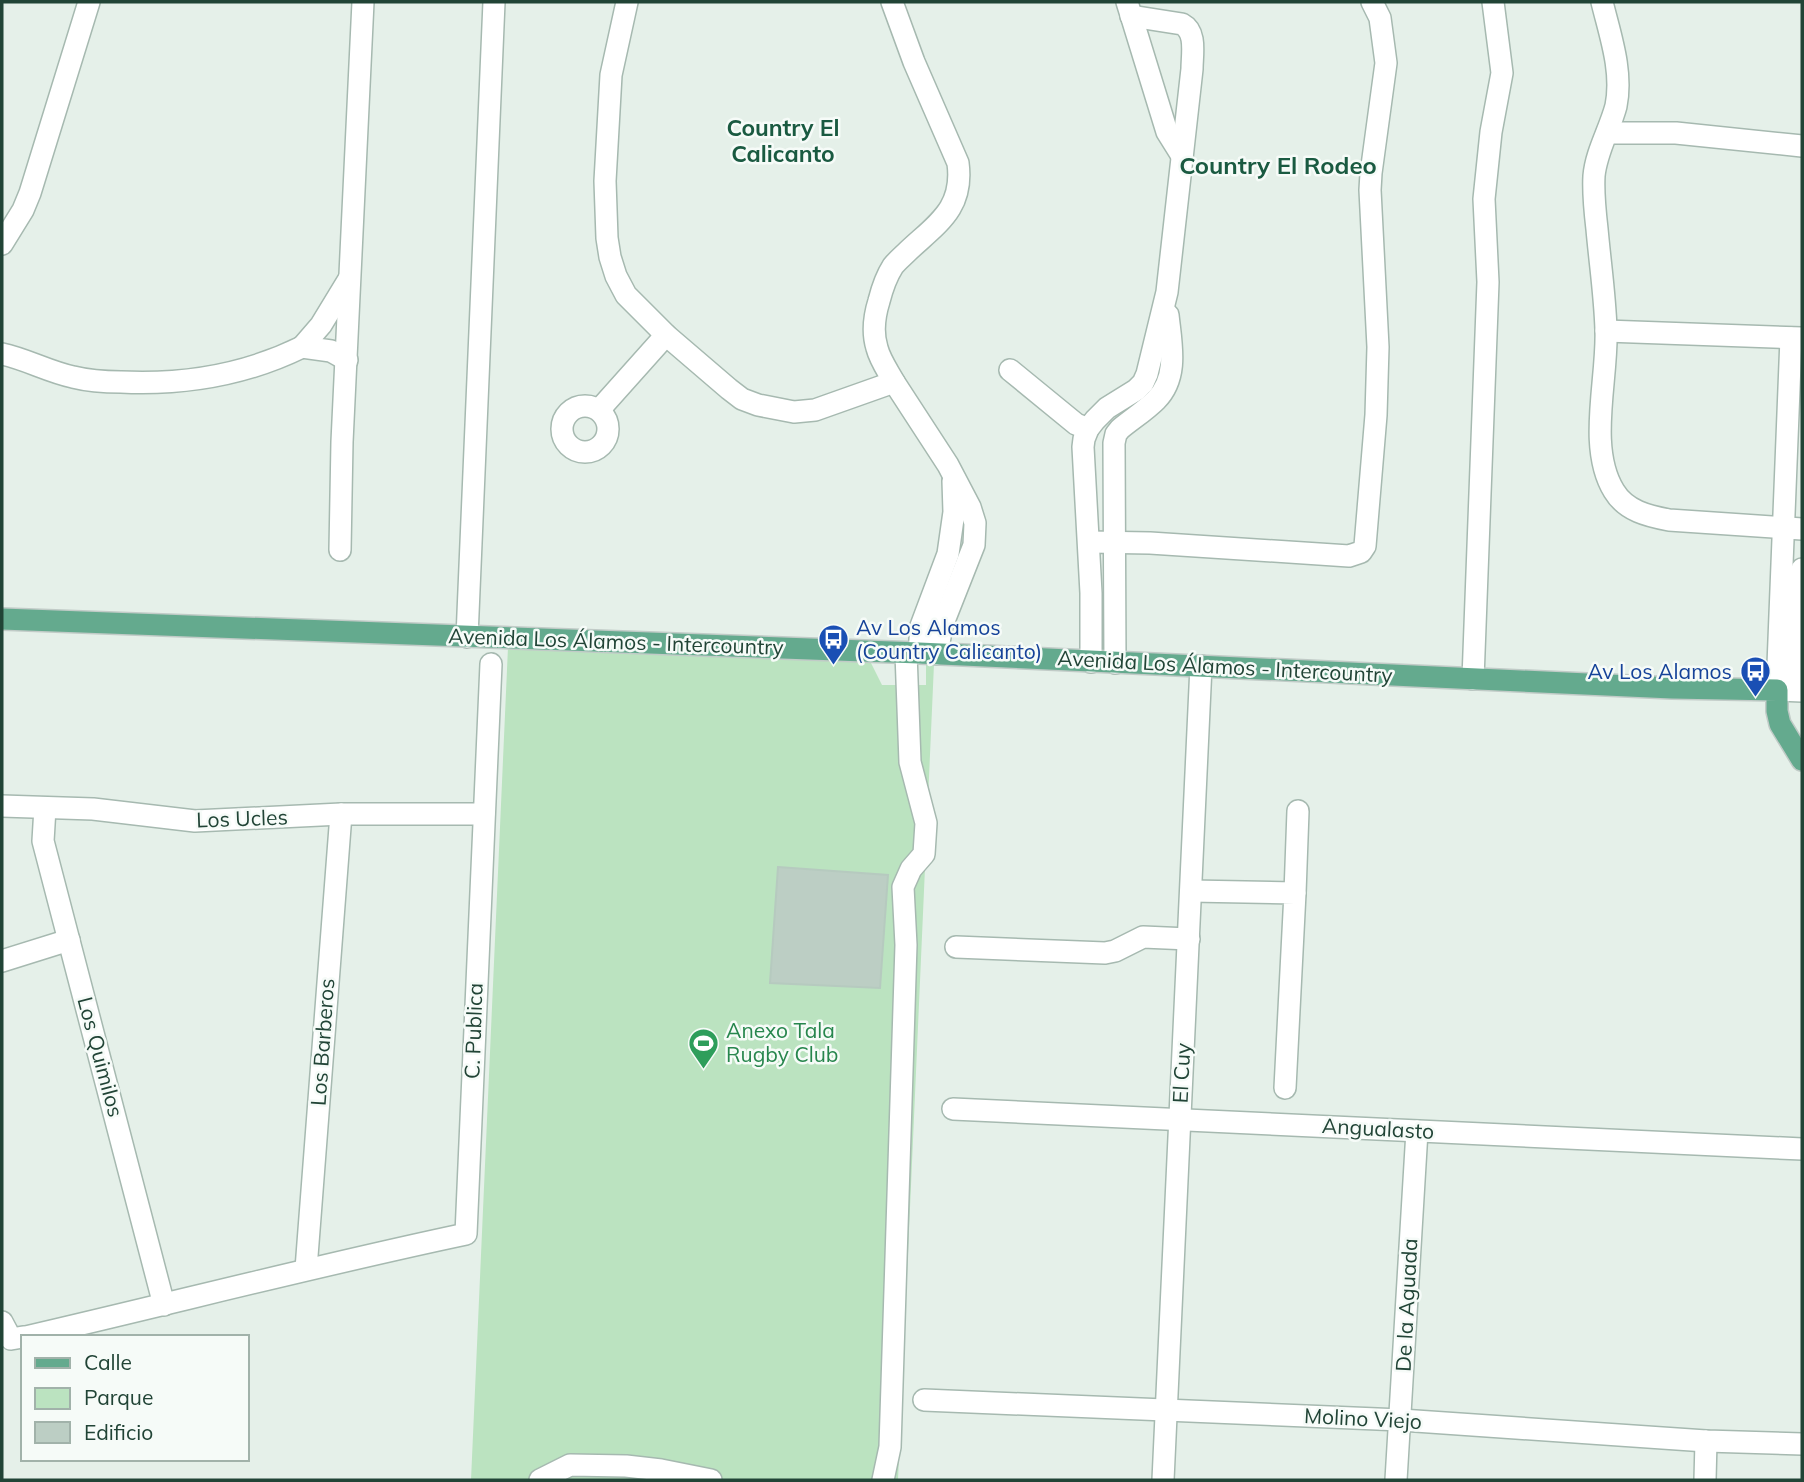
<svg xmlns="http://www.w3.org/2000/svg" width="1804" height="1482" viewBox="0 0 1804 1482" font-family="Mulish,sans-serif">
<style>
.green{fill:#bbe3c0}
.building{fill:#bccec4;stroke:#b6cabf;stroke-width:2}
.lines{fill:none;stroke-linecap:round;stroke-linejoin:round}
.minor-casing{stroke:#a6b9b0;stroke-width:24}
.major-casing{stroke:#c1cbc7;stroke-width:24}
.minor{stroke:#fff;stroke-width:21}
.major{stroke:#64aa8e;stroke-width:21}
.labels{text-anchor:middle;stroke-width:5;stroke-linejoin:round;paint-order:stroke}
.transit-label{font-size:21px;fill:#164399;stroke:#f6fbf8;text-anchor:start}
.street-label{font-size:21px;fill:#214436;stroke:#f6fbf8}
.leisure-label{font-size:21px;fill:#27864d;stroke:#f6fbf8;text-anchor:start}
.neighbourhood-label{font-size:23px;font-weight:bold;fill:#1a5a41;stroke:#f6fbf8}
.quarter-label{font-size:24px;font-weight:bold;fill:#1a5a41;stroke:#f6fbf8}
</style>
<rect width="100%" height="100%" fill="#e5f0e9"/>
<polygon class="green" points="508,647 869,659 882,685 926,685 926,663 934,664 898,1480 471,1480"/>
<polygon class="building" points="778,867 888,875 880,988 770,983"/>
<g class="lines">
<defs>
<g id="minor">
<polyline points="627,2 611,75 605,181 607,238 610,257 616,276 626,295 666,335 729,389 742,399 758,405 794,412 815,410 894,382 948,465 970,507 975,523 974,545 942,626 937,654"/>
<path d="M892,2L914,62L958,163C964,208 938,223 908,251C903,256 897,261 893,266C886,277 882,289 879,301C874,317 872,332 877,348C880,360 888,371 894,382"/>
<polyline points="1127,2 1167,132 1182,156"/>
<path d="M1602,2C1610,35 1623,71 1616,106C1610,129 1596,152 1594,176C1593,194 1595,212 1597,229C1600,263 1605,296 1606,330C1608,379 1587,447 1614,491C1626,511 1648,516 1669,520L1802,529"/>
<polyline points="1607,133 1676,133 1802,146"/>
<polyline points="2,244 23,210 30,193 89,2"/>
<polyline points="1606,331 1802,338"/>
<polyline points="1791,338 1777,690 1802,691"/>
<path d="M2,354C26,359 49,372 73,377C89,381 105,382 121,382C184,385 245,375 302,347"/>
<polyline points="347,360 331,351 302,347 321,325 349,279"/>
<polyline points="1010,370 1076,424 1088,429"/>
<circle cx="585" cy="429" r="23"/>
<polyline points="599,410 666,335"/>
<polyline points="1089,542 1150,543 1349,556 1361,552 1365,546 1376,415 1378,347 1370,190 1371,173 1386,63 1380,18 1372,2"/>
<polyline points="340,550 342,442 363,2"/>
<polyline points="467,637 494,2"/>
<polyline points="919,653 921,626 948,554 954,512 953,481"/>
<path d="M1091,662V593L1083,447L1084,439L1088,429L1095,420L1107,408L1136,390L1143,383L1147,374L1167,292L1192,69C1192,54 1197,32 1182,24L1131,16"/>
<path d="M1115,663L1114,443L1116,434L1120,429C1132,419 1145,411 1156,400C1179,377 1171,344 1168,315"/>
<polyline points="1473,679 1488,282 1484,199 1491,132 1502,73 1493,2"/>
<polyline points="1793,690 1796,620 1802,569"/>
<polyline points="2,806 93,809 195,821 341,814 484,814"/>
<polyline points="45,808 43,841 164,1305"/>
<polyline points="1191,891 1295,893 1285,1088"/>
<polyline points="1295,893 1298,811"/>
<polyline points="956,947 1105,953 1115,951 1143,937 1189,939"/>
<polyline points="2,961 69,940"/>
<polyline points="953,1109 1802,1149"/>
<polyline points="306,1269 341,814"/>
<polyline points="2,1322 11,1339 23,1337"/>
<path d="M26,1337C173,1303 319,1265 466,1234L491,664"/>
<polyline points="924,1400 1401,1420 1706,1441 1802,1444"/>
<polyline points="540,1480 570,1465 626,1466 661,1470 711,1480"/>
<polyline points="883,1480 890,1447 906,945 903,887 911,869 924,854 926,823 910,762 906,653"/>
<polyline points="1163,1480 1201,666"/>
<polyline points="1396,1480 1417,1131"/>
<polyline points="1705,1480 1706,1441"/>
</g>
<polyline id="major" points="2,619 919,653 1672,688 1777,690 1777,711 1780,724 1802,760"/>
</defs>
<use href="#minor" class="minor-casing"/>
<use href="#major" class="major-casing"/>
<use href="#minor" class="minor"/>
<use href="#major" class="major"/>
</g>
<defs>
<symbol id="bus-pin" viewBox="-11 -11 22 30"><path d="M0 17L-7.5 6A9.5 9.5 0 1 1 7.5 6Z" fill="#1a4fb4" stroke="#f6fbf8"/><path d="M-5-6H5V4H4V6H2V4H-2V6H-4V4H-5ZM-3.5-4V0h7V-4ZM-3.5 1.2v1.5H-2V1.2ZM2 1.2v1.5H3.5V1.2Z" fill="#fff"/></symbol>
<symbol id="stadium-pin" viewBox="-11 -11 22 30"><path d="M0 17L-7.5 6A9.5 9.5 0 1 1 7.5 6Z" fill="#2e9e5b" stroke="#f6fbf8"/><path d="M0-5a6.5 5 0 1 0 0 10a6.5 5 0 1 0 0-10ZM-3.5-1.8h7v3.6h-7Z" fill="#fff"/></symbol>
</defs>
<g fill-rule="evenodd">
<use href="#bus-pin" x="816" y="622" width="35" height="47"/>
<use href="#bus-pin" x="1738" y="654" width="35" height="47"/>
<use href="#stadium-pin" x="686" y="1026" width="35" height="47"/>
</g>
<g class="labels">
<g class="transit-label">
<text x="856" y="635">Av Los Alamos<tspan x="856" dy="24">(Country Calicanto)</tspan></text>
<text x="1732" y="679" text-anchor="end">Av Los Alamos</text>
</g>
<g class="street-label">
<text transform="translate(616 642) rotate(2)" y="7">Avenida Los Álamos - Intercountry</text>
<text transform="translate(1225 667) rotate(3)" y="7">Avenida Los Álamos - Intercountry</text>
<text transform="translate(242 819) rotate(-2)" y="7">Los Ucles</text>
<text transform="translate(474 1031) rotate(-88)" y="7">C. Publica</text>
<text transform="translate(323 1042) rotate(-86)" y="7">Los Barberos</text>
<text transform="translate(100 1057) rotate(75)" y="7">Los Quimilos</text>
<text transform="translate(1182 1073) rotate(-87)" y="7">El Cuy</text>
<text transform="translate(1378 1129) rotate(3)" y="7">Angualasto</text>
<text transform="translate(1407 1305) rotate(-87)" y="7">De la Aguada</text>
<text transform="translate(1363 1419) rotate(3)" y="7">Molino Viejo</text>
</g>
<g class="leisure-label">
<text x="726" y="1038">Anexo Tala<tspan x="726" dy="24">Rugby Club</tspan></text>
</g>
<g class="neighbourhood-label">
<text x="783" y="136">Country El<tspan x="783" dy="26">Calicanto</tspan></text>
</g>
<g class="quarter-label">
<text x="1278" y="174">Country El Rodeo</text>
</g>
</g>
<rect width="1804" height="1482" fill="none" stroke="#214436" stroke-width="7"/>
<rect x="21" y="1335" width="228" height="126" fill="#f6fbf8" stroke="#a1b2aa" stroke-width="2"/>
<rect x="35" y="1358" width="35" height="10" fill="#64aa8e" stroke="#a1b2aa" stroke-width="2"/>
<text x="84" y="1370" font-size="21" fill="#214436">Calle</text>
<rect x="35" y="1388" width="35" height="21" fill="#bbe3c0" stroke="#a1b2aa" stroke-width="2"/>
<text x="84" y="1405" font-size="21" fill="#214436">Parque</text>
<rect x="35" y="1422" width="35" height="21" fill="#bccec4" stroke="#a1b2aa" stroke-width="2"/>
<text x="84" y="1440" font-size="21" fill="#214436">Edificio</text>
</svg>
